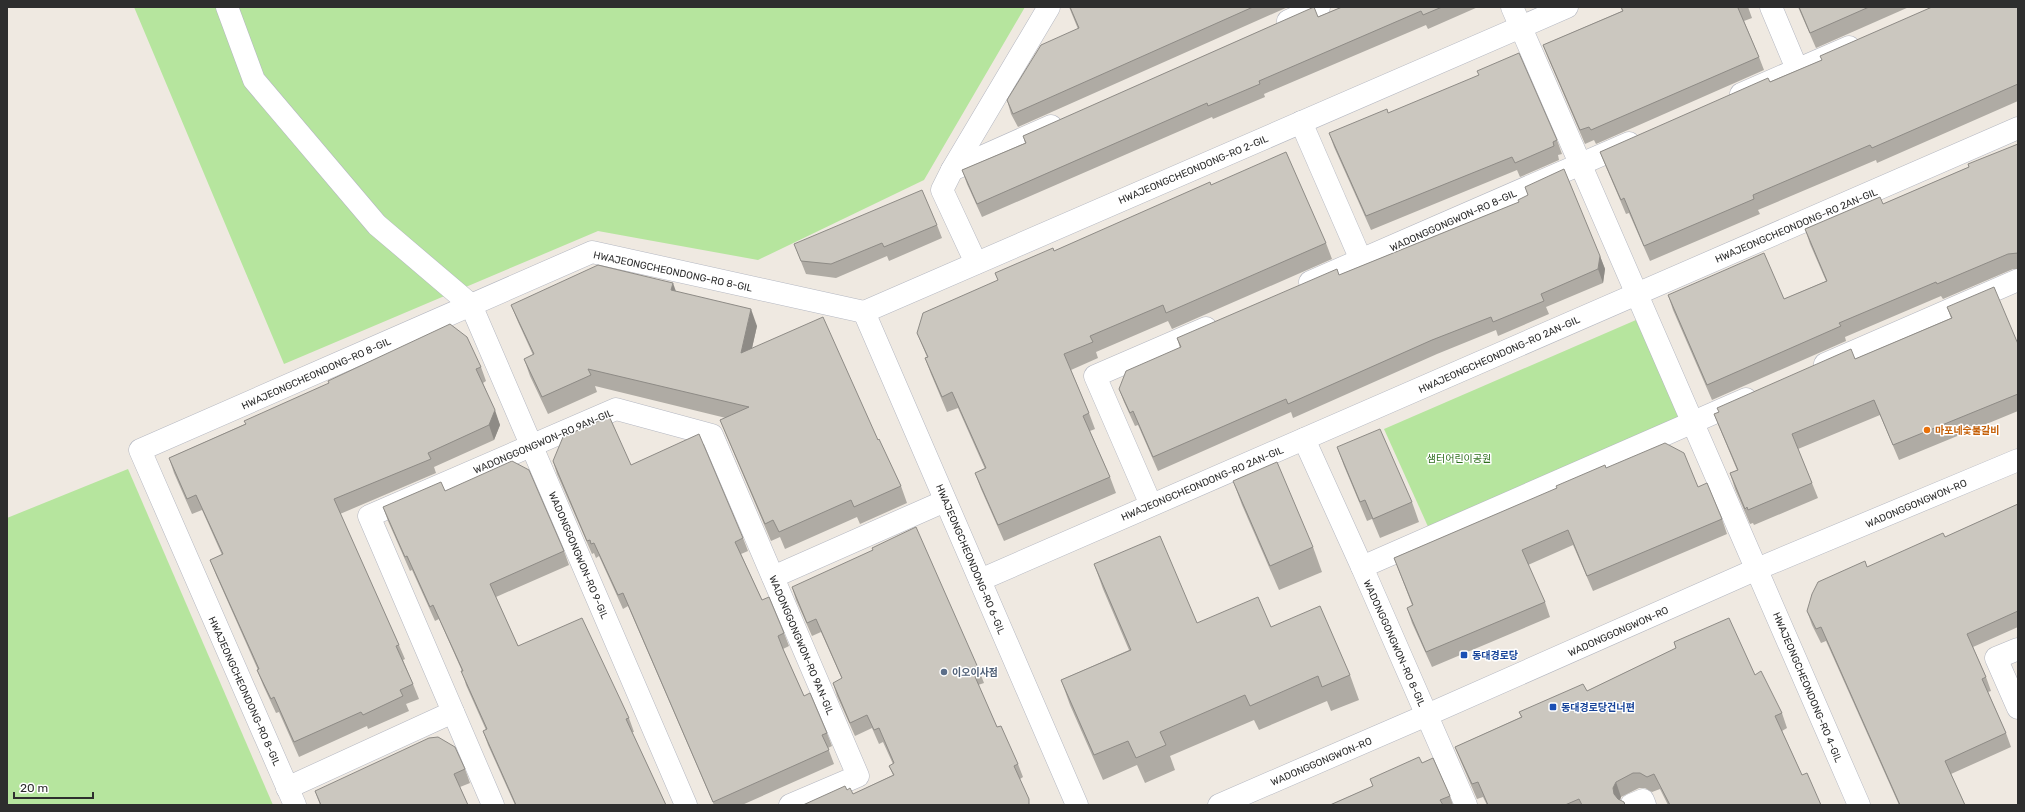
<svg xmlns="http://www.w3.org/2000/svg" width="2025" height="812" viewBox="0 0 2025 812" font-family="Rubik,'Noto Sans KR',sans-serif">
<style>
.green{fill:#b6e59e}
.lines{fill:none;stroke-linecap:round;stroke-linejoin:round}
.minor-casing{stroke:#b4b7c1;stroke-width:23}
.minor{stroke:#fff;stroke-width:22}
.wall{fill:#afaba4}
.shaded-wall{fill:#8e8b86}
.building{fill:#cbc7bf;stroke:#8e8b86}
.food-dot{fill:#e8710a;stroke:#fff;stroke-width:1.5}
.transit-dot{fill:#1a4fb4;stroke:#fff;stroke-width:1.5}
.service-dot{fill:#5c6f8a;stroke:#fff;stroke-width:1.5}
.labels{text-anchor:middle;stroke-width:3;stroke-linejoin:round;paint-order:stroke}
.street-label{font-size:10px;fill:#2e2e2e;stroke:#fff}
.food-label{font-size:10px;font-weight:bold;fill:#c56008;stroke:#fff;text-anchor:start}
.park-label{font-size:10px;fill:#2c6e1b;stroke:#fff}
.transit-label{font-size:10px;font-weight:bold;fill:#164399;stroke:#fff;text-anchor:start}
.service-label{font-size:10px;font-weight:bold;fill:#4e5e75;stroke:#fff;text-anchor:start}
</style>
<rect width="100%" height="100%" fill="#efe9e1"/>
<g class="green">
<polygon points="134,7 1025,7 924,180 758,260 598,231 284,364"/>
<polygon points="1636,320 1682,422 1430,531 1384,429"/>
<polygon points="128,469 273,805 7,805 7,518"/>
</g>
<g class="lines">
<defs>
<g id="minor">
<polyline points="227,7 254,80 377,225 471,305 686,805"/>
<polyline points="1512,7 1859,805"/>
<polyline points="1771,7 1797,69"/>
<polyline points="1288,21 1319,7"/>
<polyline points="1741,94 1849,47"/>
<polyline points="1301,122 1361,260"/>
<polyline points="952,170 1051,126"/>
<polyline points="976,263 942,190 952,170 1049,7"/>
<polyline points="1310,282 1629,143"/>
<polyline points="864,312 1567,7"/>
<polyline points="864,312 1077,805"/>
<polyline points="1825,364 2018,280"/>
<polyline points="1304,439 1362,567"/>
<polyline points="1151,505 1095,376 1206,328"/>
<polyline points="773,577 945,501"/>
<polyline points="980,580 2018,128"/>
<polyline points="2018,649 1996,658 2018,708"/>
<polyline points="287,788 453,712"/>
<polyline points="295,805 140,450 592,252 864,312"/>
<polyline points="493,805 369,516 616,409 712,435 858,776 790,805"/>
<polyline points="1219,805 1427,715 1757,569 2018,460"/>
<polyline points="1466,805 1362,567 1746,399"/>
<polyline points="1631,805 1643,800 1645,805"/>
</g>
</defs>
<use href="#minor" class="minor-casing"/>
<use href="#minor" class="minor"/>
</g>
<g class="wall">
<polygon points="1069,7 1288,7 1018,127 1011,114 1007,100 1078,29"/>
<polygon points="1342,7 1478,7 1428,29 1426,25 1264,94 1265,97 1213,119 1212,117 982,217 967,184 962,170 1025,143 1023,136"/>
<polygon points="1621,7 1748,7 1752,18 1744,21 1759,57 1764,70 1596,144 1594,140 1585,144 1548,58 1543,45 1622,11"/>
<polygon points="1798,7 1909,7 1816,48"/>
<polygon points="2018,7 2018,101 1877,163 1876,160 1758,210 1760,214 1650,261 1629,213 1626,214 1606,167 1600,152 1822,60"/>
<polygon points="1388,113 1557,140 1562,154 1558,155 1559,160 1520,177 1517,170 1371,230 1334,147 1329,133"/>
<polygon points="2018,144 2018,269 2013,269 1943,299 1941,296 1845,337 1846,341 1712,400 1673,310 1668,295 1784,299 1826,281 1810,244 1805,229 1883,204 1969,167"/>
<polygon points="1211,185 1326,243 1332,259 1172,329 1168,321 1096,352 1098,358 1071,370 1089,413 1095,429 1090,431 1110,477 1116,493 1004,541 981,489 975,473 985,469 958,408 947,412 931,374 925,358 927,357 917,333 998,280 995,273 1054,251"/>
<polygon points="1525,187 1600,256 1605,269 1603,283 1546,307 1549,314 1498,336 1496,330 1437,354 1293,418 1291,412 1158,471 1138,425 1135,426 1124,402 1119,389 1180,348 1177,338 1339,275 1519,202 1528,195"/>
<polygon points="937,225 942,238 889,261 887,256 836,278 806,274 794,244"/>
<polygon points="675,291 757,326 752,348 878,440 901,486 907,503 860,524 857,517 785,549 780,537 771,541 727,437 720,420 726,418 595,386 597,392 548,414 530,376 524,359 533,355 518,322 511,305"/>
<polygon points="1947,307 2018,344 2018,411 1899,460 1880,415 1798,449 1812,483 1818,498 1754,525 1753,523 1750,524 1735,489 1730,473 1737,470 1720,429 1714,414 1855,359 1951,318"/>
<polygon points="481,367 486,381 483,383 500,425 494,440 434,467 436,473 340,514 399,645 405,659 403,660 413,684 419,699 406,704 409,711 368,729 367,726 299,757 279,712 276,713 263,685 257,670 258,670 216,575 210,560 222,555 202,510 192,514 174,473 169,458 245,424 329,384"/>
<polygon points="1337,447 1412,502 1419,522 1380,538 1372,519 1367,521 1344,466"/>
<polygon points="553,461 631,465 743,538 748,551 741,554 762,600 784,633 789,646 783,649 804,696 827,733 832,746 828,748 834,764 742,805 714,805 628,606 623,609 599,556 596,558 594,553 592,554 557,474"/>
<polygon points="1606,468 1698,487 1722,519 1727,534 1593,591 1573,545 1528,565 1545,602 1550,617 1432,667 1412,623 1407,608 1412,605 1394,558"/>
<polygon points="1233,481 1313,547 1322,572 1279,590 1242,505"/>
<polygon points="445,491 564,551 569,565 496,597 518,646 629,718 634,732 632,732 666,805 515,805 488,745 483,731 486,730 466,685 462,671 439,619 435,621 412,570 410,571 388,521 383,507"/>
<polygon points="2018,504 2018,627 1973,647 1986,677 1991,691 1988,692 2006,733 2011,747 1951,774 1965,805 1899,805 1826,641 1821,643 1812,625 1807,611 1867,567 1945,537"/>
<polygon points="1094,564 1197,623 1271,627 1350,675 1359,700 1331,711 1327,701 1259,730 1254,720 1170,756 1175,770 1145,783 1137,765 1103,780 1070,705 1061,680 1129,650 1103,589"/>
<polygon points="792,587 979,670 984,683 978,685 997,727 1018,764 1023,777 1020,779 803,805 847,790 853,794 893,775 889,766 893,764 883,742 879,744 872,728 855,736 837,696 833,683 842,679 821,632 812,636 796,600"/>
<polygon points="1674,642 1755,675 1782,713 1787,728 1782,731 1802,775 1821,805 1668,805 1660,789 1652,792 1645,788 1639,788 1621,797 1620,800 1625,805 1487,805 1483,797 1477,799 1461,762 1455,747 1521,717 1519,712 1587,691 1676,648"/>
<polygon points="1422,763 1450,796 1453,805 1330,805 1373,786 1370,779"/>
<polygon points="465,769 470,783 460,787 468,805 320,805 315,791"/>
</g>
<g class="shaded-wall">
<polygon points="1600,256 1605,269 1603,283 1598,269"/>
<polygon points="673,283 679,300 671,290"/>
<polygon points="751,309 757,326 747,370 741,353"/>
<polygon points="495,410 500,425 494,440 489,425"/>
<polygon points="1616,782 1621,797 1619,803 1614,794 1613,788"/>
</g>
<g class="building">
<polygon points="1070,7 1253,7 1013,114 1007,100 1041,45 1079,28"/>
<polygon points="1314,7 1318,17 1342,7 1442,7 1423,15 1421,11 1259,81 1260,84 1208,106 1207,103 977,204 962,170 1026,143 1023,136"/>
<polygon points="1621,7 1741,7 1738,8 1759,57 1591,130 1589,127 1580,130 1543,45 1623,11"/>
<polygon points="1799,7 1869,7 1810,33"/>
<polygon points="1932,7 2018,7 2018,84 1872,148 1870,145 1753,195 1754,199 1644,246 1624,198 1621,200 1600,152 1768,78 1770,82 1822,60 1820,56"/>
<polygon points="1519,53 1557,140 1553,142 1554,146 1515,163 1512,157 1366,216 1329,133 1387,109 1388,113 1479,75 1477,71"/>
<polygon points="2018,144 2018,253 2008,254 1937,284 1936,282 1839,323 1841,326 1707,385 1668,295 1764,253 1784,299 1827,281 1805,229 1880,197 1883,204 1969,167 1968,164"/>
<polygon points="1286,152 1326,243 1166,313 1163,305 1090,336 1093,342 1064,354 1089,413 1083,416 1110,477 998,525 975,473 986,468 952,392 942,397 925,358 928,357 917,333 923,313 998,280 995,273 1053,248 1054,251 1210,182 1211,185"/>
<polygon points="1564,169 1600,256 1598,269 1541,294 1544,301 1493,322 1491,317 1432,340 1288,404 1286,399 1153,457 1133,411 1130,413 1119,389 1126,371 1181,347 1177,338 1337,269 1339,275 1519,202 1518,200 1528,195 1525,187"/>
<polygon points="922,190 937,225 884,247 882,243 831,264 801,261 794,244"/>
<polygon points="598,265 673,283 671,290 751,309 741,353 823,317 878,440 879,439 901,486 854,507 851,500 779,532 773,520 765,524 720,420 749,407 588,369 591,375 542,397 524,359 534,354 511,305"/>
<polygon points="1994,287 2018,344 2018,394 1893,445 1874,400 1792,434 1812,483 1748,510 1747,507 1745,509 1730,473 1738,470 1714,414 1719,412 1717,408 1851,349 1855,359 1952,318 1947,307"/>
<polygon points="450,324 467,337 481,367 476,369 495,410 489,425 428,453 431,459 334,499 399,645 396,646 413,684 400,690 403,696 363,715 361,712 294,742 274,697 271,699 257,670 259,669 210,560 223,554 196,495 187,499 169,458 246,424 244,421 329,383 328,381"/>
<polygon points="609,416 631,465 699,434 743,538 735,542 762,600 769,597 784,633 778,636 783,649 804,696 810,693 827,733 822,735 829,750 713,802 623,593 618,595 594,543 591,544 590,540 587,541 553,461 563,437"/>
<polygon points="1380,429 1412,502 1373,519 1365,500 1360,502 1337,447"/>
<polygon points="1665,443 1684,453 1698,487 1707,483 1722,519 1587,576 1568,530 1522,550 1545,602 1426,652 1407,608 1413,605 1394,558 1557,488 1556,486 1605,465 1606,468"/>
<polygon points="512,461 529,470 564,551 490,584 518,646 582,618 629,718 626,719 666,805 516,805 483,731 487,729 461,671 463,671 433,605 430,607 407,556 405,557 383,507 441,482 445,491"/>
<polygon points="1277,462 1313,547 1270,566 1233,481"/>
<polygon points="2018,504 2018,611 1967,634 1986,677 1982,679 2006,733 1945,761 1965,805 1900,805 1821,627 1816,629 1807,611 1812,594 1818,582 1865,561 1867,567 1943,533 1945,537"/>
<polygon points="916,527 979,670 973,672 997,727 1001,726 1018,764 1014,766 1029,799 1029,805 803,805 845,786 847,790 850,788 853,794 894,775 889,766 894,763 879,728 874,730 867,715 850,723 833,683 842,678 816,619 807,623 792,587 873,550 872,548"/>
<polygon points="1160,536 1197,623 1258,597 1271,627 1320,606 1350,675 1322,687 1318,676 1250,706 1245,695 1160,732 1166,745 1136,758 1128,741 1094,755 1061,680 1131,650 1094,564"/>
<polygon points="1729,618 1755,675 1761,671 1782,713 1775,716 1802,775 1807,773 1821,805 1670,805 1654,774 1647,777 1640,773 1633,773 1616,782 1613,788 1614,794 1618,799 1624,802 1625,805 1582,805 1579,799 1565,805 1488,805 1478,782 1472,784 1455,747 1522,717 1519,712 1583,684 1587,691 1676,648 1674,642"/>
<polygon points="438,737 455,747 465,769 454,774 468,805 321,805 315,791 429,738"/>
<polygon points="1419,757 1422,763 1433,758 1450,796 1440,800 1443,805 1330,805 1373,786 1370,779"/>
</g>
<circle class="food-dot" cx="1927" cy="430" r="4"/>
<g class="transit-dot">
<rect x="1460" y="651" width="8" height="8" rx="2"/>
<rect x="1549" y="703" width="8" height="8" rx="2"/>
</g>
<circle class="service-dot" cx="944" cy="672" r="4"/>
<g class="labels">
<g class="street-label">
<text transform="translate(1193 169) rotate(-23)" y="4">HWAJEONGCHEONDONG-RO 2-GIL</text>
<text transform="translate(1453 220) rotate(-24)" y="4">WADONGGONGWON-RO 8-GIL</text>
<text transform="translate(1796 225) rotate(-23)" y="4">HWAJEONGCHEONDONG-RO 2AN-GIL</text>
<text transform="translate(673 271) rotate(12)" y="4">HWAJEONGCHEONDONG-RO 8-GIL</text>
<text transform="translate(1499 354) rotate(-24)" y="4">HWAJEONGCHEONDONG-RO 2AN-GIL</text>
<text transform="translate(316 373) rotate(-24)" y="4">HWAJEONGCHEONDONG-RO 8-GIL</text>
<text transform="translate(543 441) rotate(-23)" y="4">WADONGGONGWON-RO 9AN-GIL</text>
<text transform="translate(1202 483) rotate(-23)" y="4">HWAJEONGCHEONDONG-RO 2AN-GIL</text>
<text transform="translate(1916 503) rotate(-23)" y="4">WADONGGONGWON-RO</text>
<text transform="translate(579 555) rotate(67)" y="4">WADONGGONGWON-RO 9-GIL</text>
<text transform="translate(971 559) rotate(67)" y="4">HWAJEONGCHEONDONG-RO 6-GIL</text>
<text transform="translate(1618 631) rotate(-24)" y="4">WADONGGONGWON-RO</text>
<text transform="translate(1395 643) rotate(66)" y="4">WADONGGONGWON-RO 8-GIL</text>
<text transform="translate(802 645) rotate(67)" y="4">WADONGGONGWON-RO 9AN-GIL</text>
<text transform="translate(1808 687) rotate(67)" y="4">HWAJEONGCHEONDONG-RO 4-GIL</text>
<text transform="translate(245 691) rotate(66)" y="4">HWAJEONGCHEONDONG-RO 8-GIL</text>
<text transform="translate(1321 761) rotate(-23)" y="4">WADONGGONGWON-RO</text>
</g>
<g class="food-label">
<text x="1935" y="434">마포네숯불갈비</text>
</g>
<g class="park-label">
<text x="1459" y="462">샘터어린이공원</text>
</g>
<g class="transit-label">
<text x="1472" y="659">동대경로당</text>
<text x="1561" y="711">동대경로당건너편</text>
</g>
<g class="service-label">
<text x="952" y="676">이오이사점</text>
</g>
</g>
<rect width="2025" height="812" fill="none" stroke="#2e2e2e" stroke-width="16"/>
<path d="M14 792v6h79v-6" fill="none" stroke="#2e2e2e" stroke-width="2"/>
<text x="20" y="792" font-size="12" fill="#2e2e2e" stroke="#ffffff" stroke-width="3" paint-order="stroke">20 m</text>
</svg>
